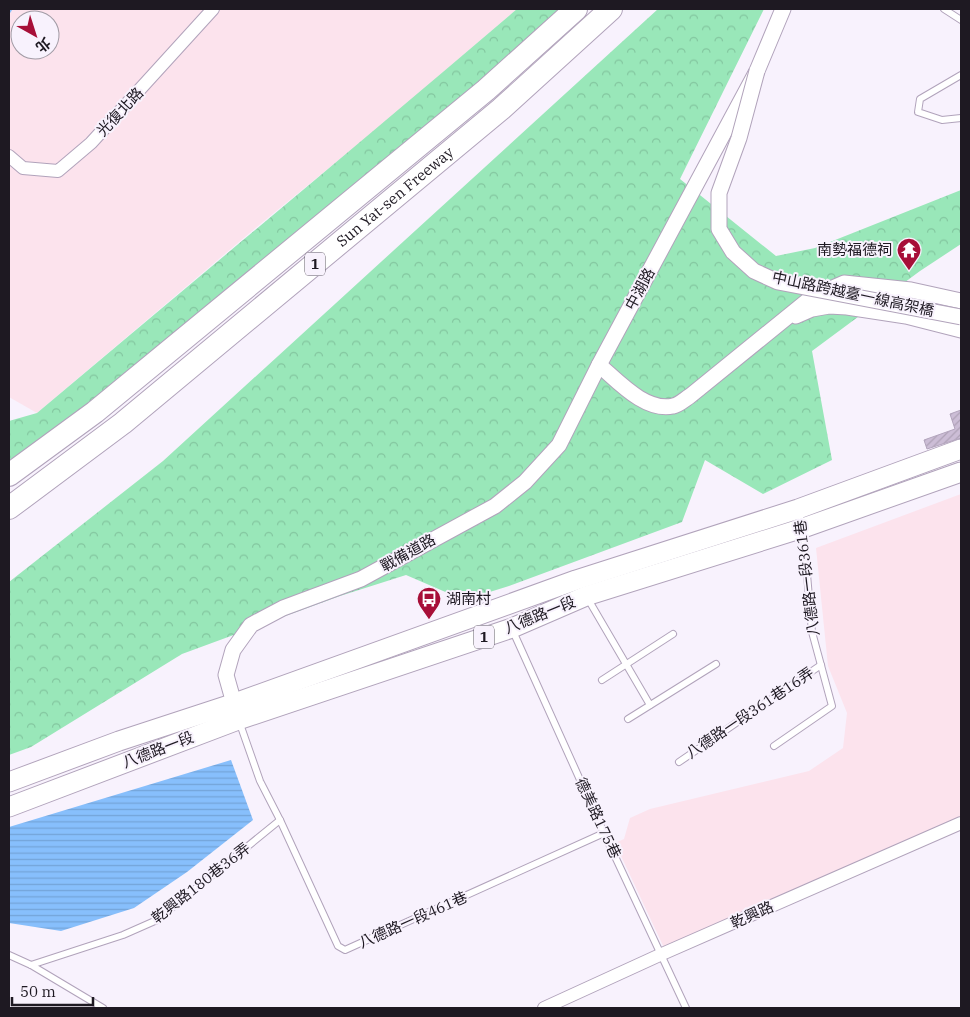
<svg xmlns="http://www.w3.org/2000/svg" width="970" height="1017" viewBox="0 0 970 1017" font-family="'IBM Plex Serif','Noto Sans TC',serif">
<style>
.industrial{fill:#fce3ed;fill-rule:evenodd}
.forest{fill:url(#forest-crowns)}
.water{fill:url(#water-rules)}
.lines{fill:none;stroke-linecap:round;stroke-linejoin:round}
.stream{stroke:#87bffc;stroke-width:3}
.building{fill:url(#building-hatch);stroke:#b3a5bd}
.service-casing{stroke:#b1a3bb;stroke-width:8}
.minor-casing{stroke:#b1a3bb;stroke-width:14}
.tertiary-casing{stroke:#b1a3bb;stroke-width:17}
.primary-casing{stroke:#b1a3bb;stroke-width:21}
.motorway-casing{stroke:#b1a3bb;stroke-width:24}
.service{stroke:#fff;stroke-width:6}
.minor{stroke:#fff;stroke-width:12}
.tertiary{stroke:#fff;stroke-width:15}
.primary{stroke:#fff;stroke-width:19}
.motorway{stroke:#fff;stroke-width:22}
.tertiary-bridge-casing{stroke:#b1a3bb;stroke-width:17;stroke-linecap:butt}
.tertiary-bridge{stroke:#fff;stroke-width:15}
.labels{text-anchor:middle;stroke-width:4;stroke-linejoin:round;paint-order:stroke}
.shield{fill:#f8f2fd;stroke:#5f5a64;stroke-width:1}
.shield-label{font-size:14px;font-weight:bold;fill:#1e1922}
.street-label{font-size:15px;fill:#1e1922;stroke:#f8f2fd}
.poi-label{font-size:15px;fill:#1e1922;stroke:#f8f2fd;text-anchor:end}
</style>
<defs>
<pattern id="forest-crowns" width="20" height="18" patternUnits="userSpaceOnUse" patternTransform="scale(1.25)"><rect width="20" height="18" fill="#99e7b9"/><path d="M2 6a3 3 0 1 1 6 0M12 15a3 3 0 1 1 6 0" fill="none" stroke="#83c69f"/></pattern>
<pattern id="water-rules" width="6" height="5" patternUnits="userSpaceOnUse" patternTransform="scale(1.25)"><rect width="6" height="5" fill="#87bffc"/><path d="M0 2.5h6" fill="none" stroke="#74a4d8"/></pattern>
<pattern id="building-hatch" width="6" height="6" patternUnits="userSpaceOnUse" patternTransform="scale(1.25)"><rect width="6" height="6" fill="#ccbdd6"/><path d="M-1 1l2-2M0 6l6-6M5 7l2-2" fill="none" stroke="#afa2b7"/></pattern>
</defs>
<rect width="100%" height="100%" fill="#f8f2fd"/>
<g class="industrial">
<path d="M9,9H517L384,123L252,231L37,413L9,397ZM20,20H50V50H20Z"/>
<polygon points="961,494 961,817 665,950 615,843 624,839 630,818 650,809 809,771 843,748 847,713 828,666 816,548"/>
</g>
<g class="forest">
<path d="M517,9H566L325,212L48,438L9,466V421L37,413C197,278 358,145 517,9Z"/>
<polygon points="658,9 764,9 680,179 776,256 815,248 961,190 961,244 920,271 812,351 832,460 763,494 705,460 682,522 509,586 464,600 406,575 340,596 182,654 31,747 9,755 9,582 163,461"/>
</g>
<polygon class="water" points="231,760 253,820 187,872 134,908 61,931 9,923 9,827"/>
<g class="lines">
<polyline class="stream" points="9,12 11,9"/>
</g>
<polygon class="building" points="961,410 961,438 927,449 924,440 955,429 950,414"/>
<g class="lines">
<defs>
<g id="service">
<polyline points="944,9 961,20"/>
<polyline points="961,75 920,99 918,112 942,120 961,118"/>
<polyline points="588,599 650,705"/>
<polyline points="512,629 604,833 686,1008"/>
<polyline points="602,680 673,634"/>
<polyline points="628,719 716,664"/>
<polyline points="239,721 260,781 280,820 338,946 345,950 604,833"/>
<polyline points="774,746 832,706 812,632 803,528 798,510"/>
<polyline points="679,762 821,665"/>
<polyline points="9,955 31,965 103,1008"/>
<polyline points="31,965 123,935 157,920 280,820"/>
</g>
<g id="minor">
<polyline points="9,156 23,168 58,171 91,143 213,9"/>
<polyline points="544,1008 662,954 961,823"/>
</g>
<g id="tertiary">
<polyline points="796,316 812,309 829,306 847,307 906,316 961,330"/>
<path d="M599,365C618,381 645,412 673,406C679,405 685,399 690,396L812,297L844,283L911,290L961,301"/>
<polyline points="237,714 226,675 233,650 251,625 283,608 361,579 495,506 525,482 559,445 599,365 757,71 783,9"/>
</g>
<g id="primary">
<polyline points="9,782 119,741 235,703 576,580 798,509 961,449"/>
<polyline points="9,807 238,720 512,628 586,596 803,528 961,472"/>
</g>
<g id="motorway">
<polyline points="9,475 95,412 486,90 576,9"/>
<path id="s1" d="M9,508L123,423L501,109L611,9"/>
</g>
</defs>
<use href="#service" class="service-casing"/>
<use href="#minor" class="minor-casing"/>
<use href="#tertiary" class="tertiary-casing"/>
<use href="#primary" class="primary-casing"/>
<use href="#motorway" class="motorway-casing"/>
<use href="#service" class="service"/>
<use href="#minor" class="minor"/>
<use href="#tertiary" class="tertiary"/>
<use href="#primary" class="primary"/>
<use href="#motorway" class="motorway"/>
<defs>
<polyline id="tertiary-bridge" points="757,71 739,138 719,193 719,229 733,252 754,271 778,282 961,317"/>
</defs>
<use href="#tertiary-bridge" class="tertiary-bridge-casing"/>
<use href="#tertiary-bridge" class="tertiary-bridge"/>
</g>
<defs>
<symbol id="temple-pin" viewBox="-11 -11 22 30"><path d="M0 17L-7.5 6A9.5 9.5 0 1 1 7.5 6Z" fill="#a70f38" stroke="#f8f2fd"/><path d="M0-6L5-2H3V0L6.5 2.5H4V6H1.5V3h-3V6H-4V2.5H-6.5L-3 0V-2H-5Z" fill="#fff"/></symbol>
<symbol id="bus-pin" viewBox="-11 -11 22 30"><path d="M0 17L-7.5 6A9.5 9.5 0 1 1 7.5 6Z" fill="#a70f38" stroke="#f8f2fd"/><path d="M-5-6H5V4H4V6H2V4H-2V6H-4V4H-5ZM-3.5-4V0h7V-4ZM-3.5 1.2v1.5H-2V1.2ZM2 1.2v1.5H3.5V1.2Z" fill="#fff"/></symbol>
</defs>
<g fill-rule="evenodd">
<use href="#temple-pin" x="895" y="236" width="28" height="38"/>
<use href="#bus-pin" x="415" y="585" width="28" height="38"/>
</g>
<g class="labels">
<g class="shield">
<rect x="305" y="252.5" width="20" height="23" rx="4"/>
<rect x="474" y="625.5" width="20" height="23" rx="4"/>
</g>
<g class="shield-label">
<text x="315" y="269">1</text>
<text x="484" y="642">1</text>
</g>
<g class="street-label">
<text transform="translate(120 112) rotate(-47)" y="5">光復北路</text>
<text dy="5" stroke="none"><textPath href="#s1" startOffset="496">Sun Yat-sen Freeway</textPath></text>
<text transform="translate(640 289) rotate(-62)" y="5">中湖路</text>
<text transform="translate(853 294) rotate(12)" y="5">中山路跨越臺一線高架橋</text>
<text transform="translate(408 553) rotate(-29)" y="5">戰備道路</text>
<text transform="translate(807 578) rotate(-97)" y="5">八德路一段361巷</text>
<text transform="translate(540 615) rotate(-22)" y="5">八德路一段</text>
<text transform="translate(750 713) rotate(-34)" y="5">八德路一段361巷16弄</text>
<text transform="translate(158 750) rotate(-21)" y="5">八德路一段</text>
<text transform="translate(598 818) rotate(65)" y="5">德美路175巷</text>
<text transform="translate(201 883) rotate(-38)" y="5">乾興路180巷36弄</text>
<text transform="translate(752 915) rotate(-24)" y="5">乾興路</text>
<text transform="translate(413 920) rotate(-24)" y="5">八德路一段461巷</text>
</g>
<g class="poi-label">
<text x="892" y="255">南勢福德祠</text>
<text x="446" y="604" text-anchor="start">湖南村</text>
</g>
</g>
<rect width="970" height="1017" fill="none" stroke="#1e1922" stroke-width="20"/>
<g transform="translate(35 35) rotate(141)"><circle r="24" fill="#f8f2fd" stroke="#a19ba5"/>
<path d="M0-4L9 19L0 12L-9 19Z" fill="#a70f38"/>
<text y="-8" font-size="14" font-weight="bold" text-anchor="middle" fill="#1e1922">北</text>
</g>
<path d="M12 997v8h81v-8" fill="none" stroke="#1e1922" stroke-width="2.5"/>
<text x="20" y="997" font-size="15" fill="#1e1922" stroke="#f8f2fd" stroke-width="4" paint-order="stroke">50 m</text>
</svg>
